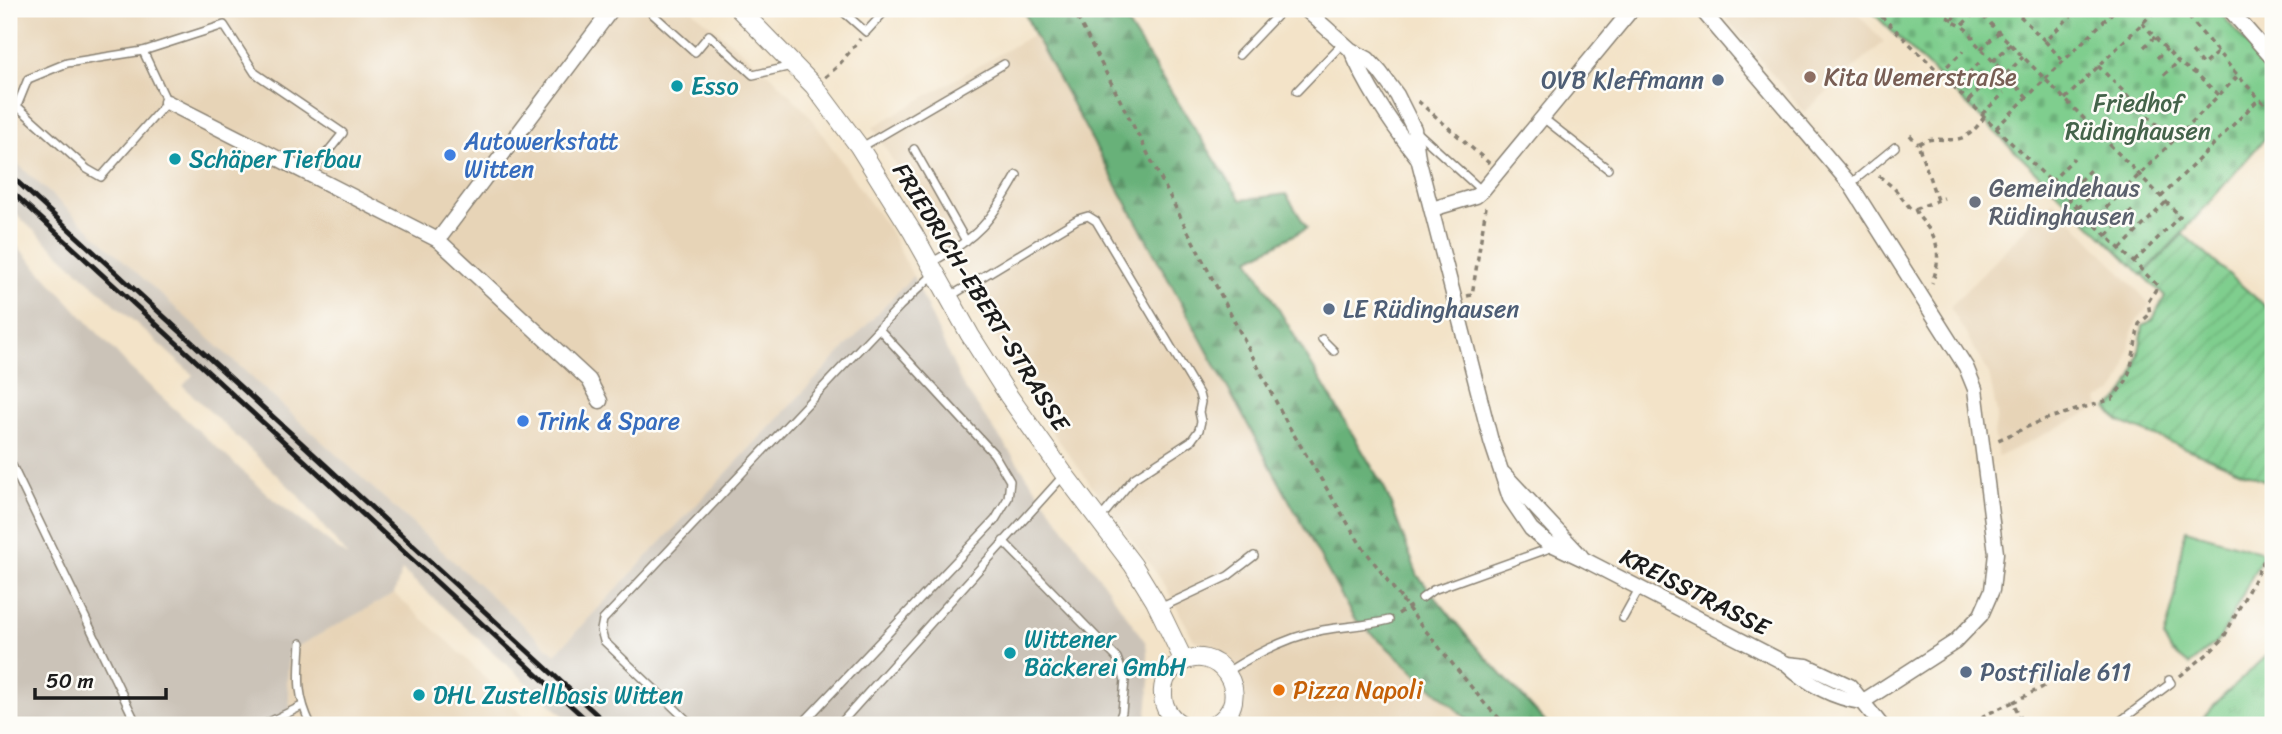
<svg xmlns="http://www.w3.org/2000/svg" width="2282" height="734" viewBox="0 0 2282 734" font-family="Sriracha,sans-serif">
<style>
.built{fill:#e7d4b7}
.industrial{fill:#cbc3b8}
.grass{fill:url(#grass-tufts);stroke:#4e7555;stroke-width:2}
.forest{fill:url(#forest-firs);stroke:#42664a;stroke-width:2}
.cemetery{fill:url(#cemetery-stones);stroke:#4e7555;stroke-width:2}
.garden{fill:url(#garden-furrows);stroke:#4e7555;stroke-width:2}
.pitch{fill:#7fce8e;stroke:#4e7555;stroke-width:2}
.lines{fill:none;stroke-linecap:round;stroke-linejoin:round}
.service-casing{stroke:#888072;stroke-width:10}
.minor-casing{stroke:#888072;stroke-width:17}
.tertiary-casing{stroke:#888072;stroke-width:20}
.path{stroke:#888072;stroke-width:3.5;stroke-dasharray:5 5;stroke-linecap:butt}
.service{stroke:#fff;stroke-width:7}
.minor{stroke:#fff;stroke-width:14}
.tertiary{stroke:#fff;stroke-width:18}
.rail{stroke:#1c1c1c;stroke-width:5}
.path-bridge{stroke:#888072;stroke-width:3.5;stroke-dasharray:5 5;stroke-linecap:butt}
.education-dot{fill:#8d6e63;stroke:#fdfcf7;stroke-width:2.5}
.service-dot{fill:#5c6f8a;stroke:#fdfcf7;stroke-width:2.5}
.culture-dot{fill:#0f9aa8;stroke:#fdfcf7;stroke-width:2.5}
.shop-dot{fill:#3f7fe0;stroke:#fdfcf7;stroke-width:2.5}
.worship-dot{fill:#6b7280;stroke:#fdfcf7;stroke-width:2.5}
.food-dot{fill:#e8710a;stroke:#fdfcf7;stroke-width:2.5}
.labels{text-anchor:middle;stroke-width:5;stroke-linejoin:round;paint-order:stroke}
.education-label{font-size:24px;fill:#785e54;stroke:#fdfcf7;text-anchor:start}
.service-label{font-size:24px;fill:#4e5e75;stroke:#fdfcf7;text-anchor:start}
.culture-label{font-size:24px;fill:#0d838f;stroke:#fdfcf7;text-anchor:start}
.park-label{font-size:24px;fill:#44634a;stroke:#fdfcf7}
.shop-label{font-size:24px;fill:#366cbe;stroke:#fdfcf7;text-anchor:start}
.worship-label{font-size:24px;fill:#5b616d;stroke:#fdfcf7;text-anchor:start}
.street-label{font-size:24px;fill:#1c1c1c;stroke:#fdfcf7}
.food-label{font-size:24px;fill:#c56008;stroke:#fdfcf7;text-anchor:start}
</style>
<defs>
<pattern id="grass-tufts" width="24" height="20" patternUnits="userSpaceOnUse" patternTransform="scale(1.75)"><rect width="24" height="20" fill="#7fce8e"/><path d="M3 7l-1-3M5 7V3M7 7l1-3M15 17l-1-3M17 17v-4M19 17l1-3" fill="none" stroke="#6db07a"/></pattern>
<pattern id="forest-firs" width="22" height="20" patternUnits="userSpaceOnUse" patternTransform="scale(1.75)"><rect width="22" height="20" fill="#67b179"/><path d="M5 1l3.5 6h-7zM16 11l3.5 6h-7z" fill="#548f62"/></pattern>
<pattern id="cemetery-stones" width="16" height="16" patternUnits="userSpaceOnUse" patternTransform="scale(1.75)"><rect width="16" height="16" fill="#7fce8e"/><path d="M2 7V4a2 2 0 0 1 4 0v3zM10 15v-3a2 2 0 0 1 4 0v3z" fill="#6db07a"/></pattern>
<pattern id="garden-furrows" width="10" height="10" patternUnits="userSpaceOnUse" patternTransform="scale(1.75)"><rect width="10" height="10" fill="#7fce8e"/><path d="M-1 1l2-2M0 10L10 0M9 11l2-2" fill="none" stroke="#6db07a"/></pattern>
</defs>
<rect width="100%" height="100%" fill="#fdfcf7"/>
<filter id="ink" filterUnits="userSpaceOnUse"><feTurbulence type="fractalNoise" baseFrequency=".0143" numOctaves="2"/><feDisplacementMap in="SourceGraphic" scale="14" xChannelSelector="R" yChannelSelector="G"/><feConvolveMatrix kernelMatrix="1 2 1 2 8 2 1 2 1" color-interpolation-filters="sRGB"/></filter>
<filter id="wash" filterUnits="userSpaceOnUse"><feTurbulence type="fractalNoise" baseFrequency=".00686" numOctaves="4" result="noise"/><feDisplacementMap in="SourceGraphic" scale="28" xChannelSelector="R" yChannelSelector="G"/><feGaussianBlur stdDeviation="1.57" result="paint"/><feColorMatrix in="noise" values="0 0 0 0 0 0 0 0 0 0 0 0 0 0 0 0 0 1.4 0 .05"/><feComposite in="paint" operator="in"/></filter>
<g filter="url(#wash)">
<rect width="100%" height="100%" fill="#f3e3c8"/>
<g class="built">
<polygon points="10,9 691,9 776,80 810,116 889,230 913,276 555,654 9,156"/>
<polygon points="1718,9 1853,9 1884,42 1804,112"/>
<polygon points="1034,34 1353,617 1474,725 1228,725 1244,705 1243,689 1236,668 1216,651 1194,640 1165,585 1045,422 873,127"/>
<polygon points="2053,200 2150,304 2137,321 2132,332 2125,369 2118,385 2112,393 2098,399 2100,407 1998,457 1994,433 1997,414 1989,374 1950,307"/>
<polygon points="394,594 450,643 532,725 297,725 291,712 287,684 289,651"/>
</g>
<polygon class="industrial" points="9,156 555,654 913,276 963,386 1146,643 1150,681 1146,725 574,725 402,570 394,594 289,651 287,684 291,712 297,725 9,725 9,237 130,368 274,500 348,557 297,494 183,386 193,375 9,208"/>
<polygon class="grass" points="2273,650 2273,725 2197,725 2220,699"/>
<polygon class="forest" points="1023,9 1118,9 1241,200 1286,194 1307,228 1249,259 1385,489 1418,576 1471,641 1548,725 1474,725 1353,617 1034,34"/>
<polygon class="cemetery" points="1869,9 2217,9 2273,74 2273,129 2183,232 2142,275"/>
<path class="garden" d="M2183,234L2273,313V484L2118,421L2107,408C2135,392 2139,356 2143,326L2153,319L2165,296L2143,275Z"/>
<polygon class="pitch" points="2186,530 2264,553 2220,639 2189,665 2171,651 2164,638 2175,597 2182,545"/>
</g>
<g filter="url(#ink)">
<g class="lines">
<defs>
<g id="service">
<polyline points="647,9 695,52 709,35 753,75 792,66"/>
<polyline points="840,9 866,32 887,9"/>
<polygon points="143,51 167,102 101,177 87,169 17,106 28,79 67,63"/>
<polyline points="143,51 224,25 255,73 343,133 310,174"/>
<polyline points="1239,55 1283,9"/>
<polyline points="1297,91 1343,43"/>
<polyline points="1543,118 1608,169"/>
<polyline points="1415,130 1482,191"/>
<polyline points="860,148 1004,64"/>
<polyline points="914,149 966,241"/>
<polyline points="1850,184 1895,147"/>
<path d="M930,263C978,238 991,221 1017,175"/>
<polyline points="949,297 1078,219 1088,216 1096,221 1199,394 1201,402 1199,412 1201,421 1199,430 1191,441 1134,478 1099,520"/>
<polyline points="1322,339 1334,351"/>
<polyline points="9,459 137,725"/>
<polyline points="1003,541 1117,658 1125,680 1122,712 1117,725"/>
<polyline points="1422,598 1433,590 1553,547"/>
<polyline points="1160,608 1228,576 1254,556"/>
<polyline points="1623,618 1639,589"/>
<path d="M301,643C299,677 296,694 311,725"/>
<path d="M1227,672C1255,654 1290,636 1323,630C1345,626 1367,626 1389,620"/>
<polyline points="263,725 302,706"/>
<polyline points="692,725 604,641 601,630 603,620 900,306 935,273"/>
<polyline points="801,725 995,520 1008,498 1010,481 994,454 879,329"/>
<polyline points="839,725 1064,475"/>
<polyline points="2115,725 2171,683 2169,680"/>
</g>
<g id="minor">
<path d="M1305,9L1351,50L1368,59L1380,72L1397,95L1414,129L1418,158L1491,441L1510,498L1531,529L1545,541L1583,559L1787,664C1809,685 1833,698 1862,702"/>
<polyline points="1701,9 1850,184 1966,367 1975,389 1996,553 1992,590 1981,615 1955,642 1862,702"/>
<polyline points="2229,9 2273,59"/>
<path d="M1351,50C1367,88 1392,125 1417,157"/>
<polyline points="167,102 438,240"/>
<polyline points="1432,209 1476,196 1482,191 1632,9"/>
<polyline points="600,401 589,380 438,240 612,9"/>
<polyline points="1504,474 1581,556"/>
<polyline points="1787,664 1807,666 1850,686 1881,725"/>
</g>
<g id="tertiary">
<polyline points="739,9 814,86 858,145 913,233 970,335 1008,395 1064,474 1133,565 1155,601 1184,661"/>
<path d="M1182,725C1171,719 1163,708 1163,695C1162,684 1167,673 1176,666C1216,635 1260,700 1214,725"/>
</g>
</defs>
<use href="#service" class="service-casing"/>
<use href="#minor" class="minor-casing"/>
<use href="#tertiary" class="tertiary-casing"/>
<g class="path">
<polyline points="1073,9 1288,425 1361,545 1402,600"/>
<polyline points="1874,9 2158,286 2148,302 2150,314 2139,324 2131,367 2126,381 2112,399 2043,420 1996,441"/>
<path d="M1940,9C1944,13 1949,19 1954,22C1964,28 1970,29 1975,42L2027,97"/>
<polyline points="1976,9 2180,216 2134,262"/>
<polyline points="2013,9 2045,41 2078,9"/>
<polyline points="2182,9 2238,76 2273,113"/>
<polyline points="1951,20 1962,9"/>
<polyline points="2142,23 2178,62 2199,76 2219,96"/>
<polyline points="1963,24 1978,10"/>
<polyline points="2045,41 2063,61"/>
<polyline points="2144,47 2155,37"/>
<polyline points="1981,49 1999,32"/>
<polyline points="2192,52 2203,65 2218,52"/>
<polyline points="2157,58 2167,49"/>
<polyline points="1993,61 2011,44"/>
<polyline points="2098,66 2173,141"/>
<polyline points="1940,73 1963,51"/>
<polyline points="2006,74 2023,57"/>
<polyline points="2164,75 2178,62"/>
<polyline points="825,77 838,66 860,39"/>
<polyline points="1954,87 1979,63"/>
<polyline points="2065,99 2157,9"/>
<polyline points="1969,100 1992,76"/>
<polyline points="1418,101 1489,163"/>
<polyline points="1982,114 2004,93"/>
<polyline points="1996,128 2116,9"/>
<polyline points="1910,135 1918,144"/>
<polyline points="1879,176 1894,188 1910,208 1915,209 1944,198"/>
<polyline points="2051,182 2074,158"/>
<polyline points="2065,195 2093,167"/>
<polyline points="2161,197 2259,99"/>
<path d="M1937,200L1918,144C1934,134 1949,144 1964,137C1973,133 1979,124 1985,116"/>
<polyline points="2078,208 2105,181"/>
<path d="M1915,209C1918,217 1923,221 1928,228C1941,243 1939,265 1932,283"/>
<polyline points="2092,222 2238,76"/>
<polyline points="2107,235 2133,210"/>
<polyline points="2120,249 2166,202"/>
<polyline points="1467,296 1472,295 1486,207"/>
<polyline points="1398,614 1412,605"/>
<polyline points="1413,615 1485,704 1506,725"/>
<polyline points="2180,676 2210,652 2223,639 2273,543"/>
<polyline points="2013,702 2043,687 2045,691"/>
<polyline points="1984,718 1983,716 2013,702 2024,725"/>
<polyline points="105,725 122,717"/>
</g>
<use href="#service" class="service"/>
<use href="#minor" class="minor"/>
<use href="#tertiary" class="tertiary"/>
<g class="rail">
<polyline points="9,174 608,725"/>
<polyline points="9,189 592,725"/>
</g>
<polyline class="path-bridge" points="1402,600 1413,615"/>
</g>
</g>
<circle class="education-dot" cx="1810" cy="77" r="7"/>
<g class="service-dot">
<circle cx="1718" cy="80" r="7"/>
<circle cx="1329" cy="309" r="7"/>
<circle cx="1966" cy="672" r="7"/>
</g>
<g class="culture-dot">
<circle cx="677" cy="86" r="7"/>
<circle cx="175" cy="159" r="7"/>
<circle cx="1010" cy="653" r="7"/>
<circle cx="419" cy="695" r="7"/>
</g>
<g class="shop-dot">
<circle cx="450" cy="155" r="7"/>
<circle cx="523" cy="421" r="7"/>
</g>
<circle class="worship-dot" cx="1975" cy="202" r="7"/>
<circle class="food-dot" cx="1279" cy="690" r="7"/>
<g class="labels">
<g class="education-label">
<text x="1824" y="85">Kita Wemerstraße</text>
</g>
<g class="service-label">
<text x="1704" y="88" text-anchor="end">OVB Kleffmann</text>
<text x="1343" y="317">LE Rüdinghausen</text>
<text x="1980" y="680">Postfiliale 611</text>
</g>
<g class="culture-label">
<text x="691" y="94">Esso</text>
<text x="189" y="167">Schäper Tiefbau</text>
<text x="1024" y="647">Wittener<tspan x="1024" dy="28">Bäckerei GmbH</tspan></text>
<text x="433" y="703">DHL Zustellbasis Witten</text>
</g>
<g class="park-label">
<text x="2138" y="111">Friedhof<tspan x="2138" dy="28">Rüdinghausen</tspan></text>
</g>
<g class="shop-label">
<text x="464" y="149">Autowerkstatt<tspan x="464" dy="28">Witten</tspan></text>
<text x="537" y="429">Trink &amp; Spare</text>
</g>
<g class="worship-label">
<text x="1989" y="196">Gemeindehaus<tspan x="1989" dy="28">Rüdinghausen</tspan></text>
</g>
<g class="street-label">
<text transform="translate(981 297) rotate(58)" y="8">FRIEDRICH-EBERT-STRASSE</text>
<text transform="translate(1695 592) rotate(27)" y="8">KREISSTRASSE</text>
</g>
<g class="food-label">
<text x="1293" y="698">Pizza Napoli</text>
</g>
</g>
<rect width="2282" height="734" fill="none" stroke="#fdfcf7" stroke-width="35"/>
<path d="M35 688v10h131v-10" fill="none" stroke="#1c1c1c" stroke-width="3.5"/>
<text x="46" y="688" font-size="21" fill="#1c1c1c" stroke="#fdfcf7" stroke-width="5" paint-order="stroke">50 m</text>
</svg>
